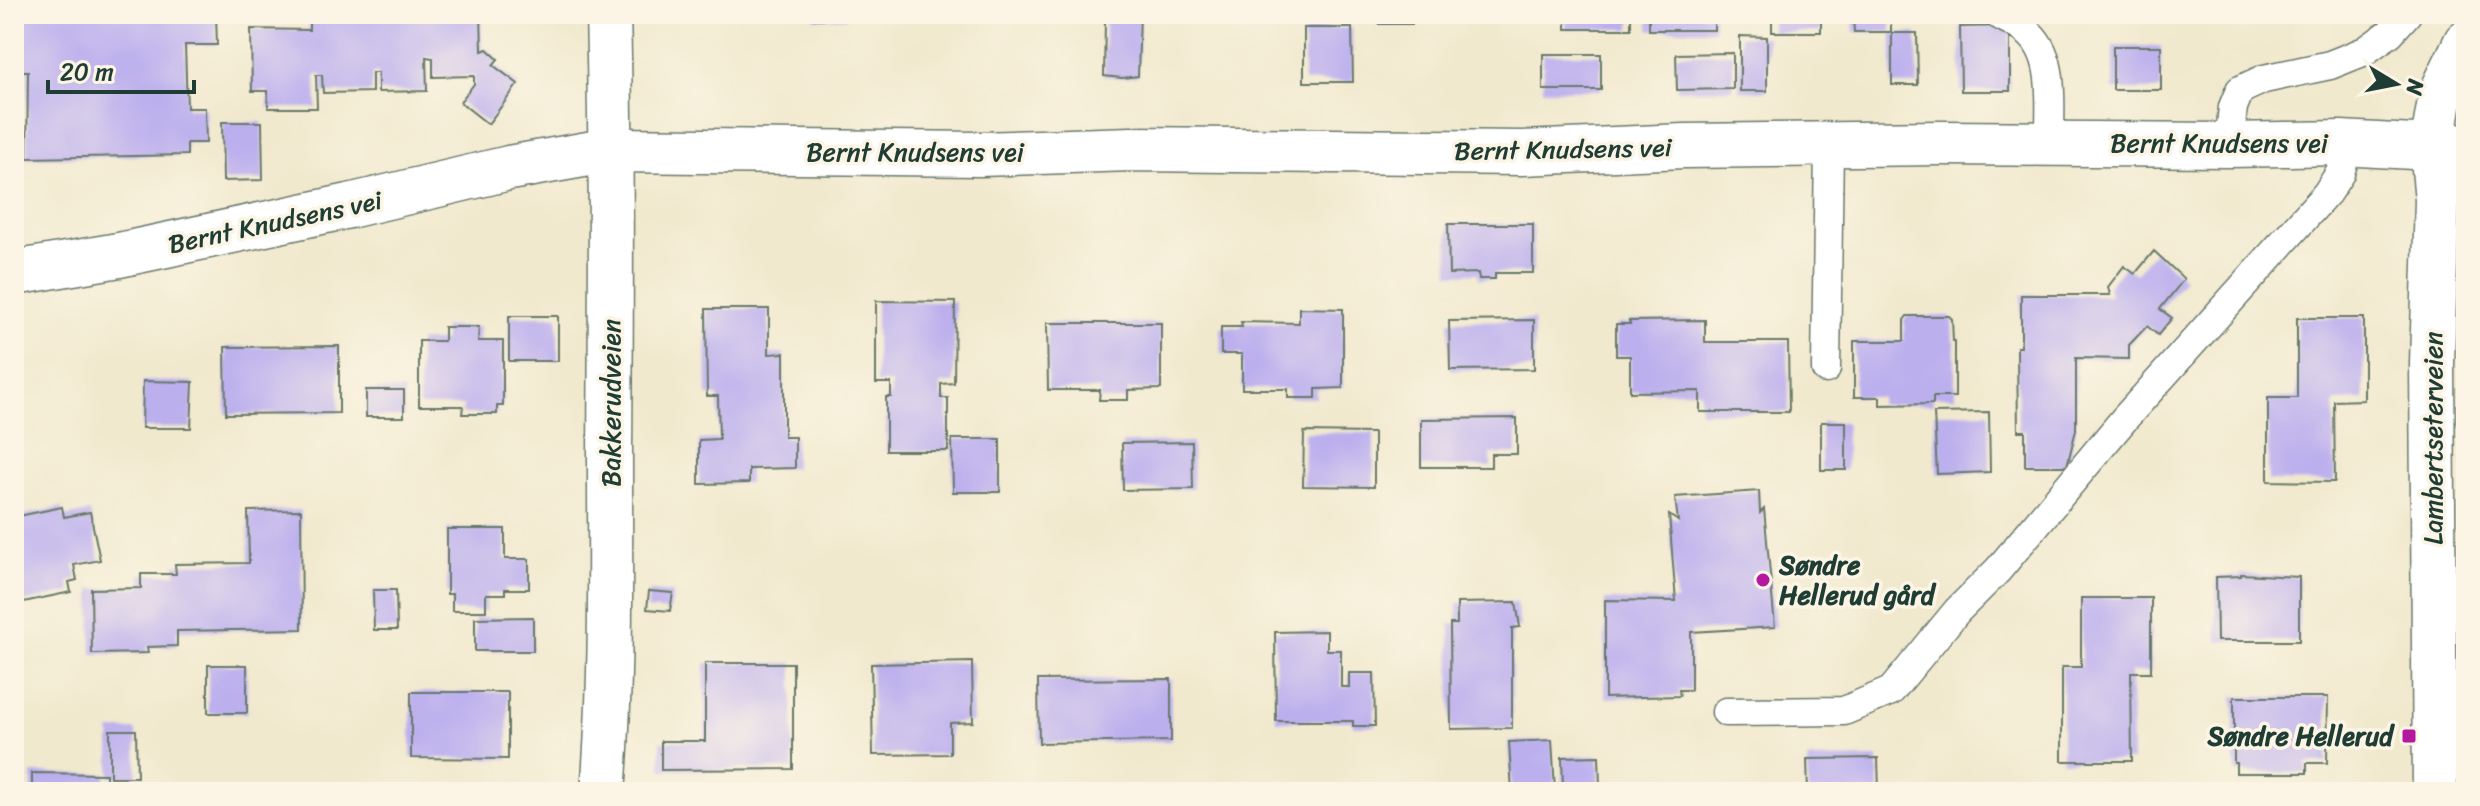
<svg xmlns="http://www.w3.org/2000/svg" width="2480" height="806" viewBox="0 0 2480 806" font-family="Sriracha,sans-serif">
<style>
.building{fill:#bbafee}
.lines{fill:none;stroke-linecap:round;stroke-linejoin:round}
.lane-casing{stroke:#68796a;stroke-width:31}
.street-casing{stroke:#68796a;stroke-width:47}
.secondary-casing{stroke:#68796a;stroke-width:47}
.lane{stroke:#fff;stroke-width:28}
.street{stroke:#fff;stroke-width:44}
.secondary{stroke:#fff;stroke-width:44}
.poi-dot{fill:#b5179e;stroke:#fcf5e5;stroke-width:3}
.labels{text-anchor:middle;stroke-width:7;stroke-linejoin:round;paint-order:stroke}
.street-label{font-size:26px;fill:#1f3d34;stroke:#fcf5e5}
.poi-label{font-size:26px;font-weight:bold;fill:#1f3d34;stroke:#fcf5e5;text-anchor:start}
</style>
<rect width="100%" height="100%" fill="#fcf5e5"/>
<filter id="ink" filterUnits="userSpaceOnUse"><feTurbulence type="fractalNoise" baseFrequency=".0125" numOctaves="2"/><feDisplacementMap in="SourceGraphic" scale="16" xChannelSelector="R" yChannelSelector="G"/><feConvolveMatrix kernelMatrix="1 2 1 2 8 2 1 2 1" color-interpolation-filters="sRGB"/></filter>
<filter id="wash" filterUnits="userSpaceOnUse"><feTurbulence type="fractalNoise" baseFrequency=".006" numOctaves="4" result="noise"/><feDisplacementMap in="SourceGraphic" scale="32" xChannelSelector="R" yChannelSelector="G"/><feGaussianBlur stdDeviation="1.8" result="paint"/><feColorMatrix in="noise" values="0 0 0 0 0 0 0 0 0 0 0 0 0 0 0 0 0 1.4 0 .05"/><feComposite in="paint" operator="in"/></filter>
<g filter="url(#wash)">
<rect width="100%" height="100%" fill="#f1e9ce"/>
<g id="blocks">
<g class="building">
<polygon points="14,14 216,14 217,45 185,45 187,108 205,108 206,143 187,143 187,155 27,158 28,71 14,71"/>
<polygon points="309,14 481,14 482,51 487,49 498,59 493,65 518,84 488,124 460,102 474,84 474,76 433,77 433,58 426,57 427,91 378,92 378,73 372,73 372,92 323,93 322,75 316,75 317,108 268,108 268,91 252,91 251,29 309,30"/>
<polygon points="814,14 848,14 848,18 814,19"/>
<polygon points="1126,14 1140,14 1138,76 1122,78 1104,76 1105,21 1126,21"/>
<polygon points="1379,14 1411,14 1412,24 1379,24"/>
<rect x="1566" y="14" width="65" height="15"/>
<rect x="1649" y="14" width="65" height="16"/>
<rect x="1772" y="14" width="49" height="18"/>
<polygon points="1853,14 1891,14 1891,32 1854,32"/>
<polygon points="2010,26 2010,91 1961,91 1960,27"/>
<polygon points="1304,28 1352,28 1353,82 1304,82"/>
<polygon points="1892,33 1917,33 1918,85 1892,85"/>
<polygon points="1740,36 1767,37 1767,91 1740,91"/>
<rect x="2113" y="46" width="48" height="44"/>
<polygon points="1733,53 1733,89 1677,90 1676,54"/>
<rect x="1543" y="54" width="58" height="36"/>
<polygon points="222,122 262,122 263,180 223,181"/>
<polygon points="1448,224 1533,224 1533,273 1495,273 1495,279 1479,279 1478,273 1449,274"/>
<polygon points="2154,251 2184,279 2160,309 2172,318 2158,335 2147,326 2129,345 2129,359 2076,358 2076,430 2067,466 2025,466 2025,431 2018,431 2017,347 2021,347 2021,295 2110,295 2108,287 2124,266 2135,274"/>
<polygon points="876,301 955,302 954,383 941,384 941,398 948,398 948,451 886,451 886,397 891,397 891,383 876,383"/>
<polygon points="1299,308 1343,309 1343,388 1316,389 1316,398 1288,398 1288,389 1242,389 1242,354 1221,354 1221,327 1242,327 1241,322 1299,323"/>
<polygon points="706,309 769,309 769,354 784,353 784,437 795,437 795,468 749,469 749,483 699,484 699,440 719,439 718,396 707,396"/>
<rect x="509" y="316" width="49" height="45"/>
<polygon points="1907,316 1949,316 1952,319 1953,341 1955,341 1955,397 1933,397 1933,404 1880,405 1880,397 1854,397 1854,341 1904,341 1904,320"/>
<polygon points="2297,318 2364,318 2364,400 2334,401 2335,482 2268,481 2268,398 2297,398"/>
<polygon points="1534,320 1534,369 1450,370 1449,321"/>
<polygon points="1705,320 1705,342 1788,342 1789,412 1700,412 1700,391 1630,392 1630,356 1616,356 1616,324 1630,324 1629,321"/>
<polygon points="1047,323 1161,323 1161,389 1128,390 1128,400 1099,400 1100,390 1048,390"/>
<polygon points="444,327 479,327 478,341 503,341 503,406 497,406 497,414 462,414 463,406 419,406 419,341 444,341"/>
<polygon points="339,346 339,413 226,414 225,347"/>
<polygon points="143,381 193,382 191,428 142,428"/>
<rect x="366" y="390" width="38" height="27"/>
<polygon points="1989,412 1990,472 1937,474 1934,413"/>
<polygon points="1517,418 1517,454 1491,454 1491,467 1421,467 1421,419"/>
<rect x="1821" y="422" width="25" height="48"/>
<polygon points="1304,432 1374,433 1374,487 1303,486"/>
<polygon points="952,439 1000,439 1000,492 953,492"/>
<polygon points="1192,442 1193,489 1123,490 1122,443"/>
<polygon points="1759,491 1760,513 1764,509 1775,627 1691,632 1691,690 1679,690 1680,696 1605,698 1605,600 1676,601 1669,515 1678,521 1675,497"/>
<polygon points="62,507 64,517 90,512 100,560 74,565 77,580 69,582 71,592 14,604 14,517"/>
<polygon points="301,510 302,629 177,631 177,646 147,647 148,653 92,654 91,589 141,588 141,574 176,574 175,564 249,563 248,511"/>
<polygon points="447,529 505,529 505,559 529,559 529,589 505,589 505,594 486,594 486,611 452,611 452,594 447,594"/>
<polygon points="2241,574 2299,577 2299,641 2217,641 2216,577 2241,576"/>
<polygon points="373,590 396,590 397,630 374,630"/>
<polygon points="649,591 673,593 670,611 647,609"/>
<polygon points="2081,598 2151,598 2151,672 2131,672 2132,761 2062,761 2062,667 2081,667"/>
<polygon points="1516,602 1520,627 1512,628 1512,728 1451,729 1450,624 1457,624 1457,603"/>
<polygon points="533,617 533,651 475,651 475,618"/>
<polygon points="1327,631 1327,650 1341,650 1341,687 1349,687 1349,673 1374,673 1375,726 1353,726 1353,721 1276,721 1275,632"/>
<polygon points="972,662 973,722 950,723 950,754 873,755 871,664"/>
<polygon points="705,663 793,663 793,769 661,770 661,741 705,741"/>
<rect x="208" y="665" width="39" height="48"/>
<polygon points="1171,679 1171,741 1039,743 1038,680"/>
<polygon points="411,692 508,692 508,759 411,758"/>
<polygon points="2234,697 2328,697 2327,763 2307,763 2307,773 2236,773 2236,763 2234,763"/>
<polygon points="110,730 136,730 137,777 110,777"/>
<polygon points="1552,740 1555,790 1512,792 1509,742"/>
<polygon points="1599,756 1600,786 1563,788 1562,757"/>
<polygon points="1878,758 1879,792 1808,792 1807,759"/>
<polygon points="32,773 106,774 106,792 32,792"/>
</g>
</g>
</g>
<g filter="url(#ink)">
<use href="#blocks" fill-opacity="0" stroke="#68796a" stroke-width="2"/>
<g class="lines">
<defs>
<g id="lane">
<path d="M1997,14C2006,19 2016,23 2025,30C2058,54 2049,107 2050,143"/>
<polyline points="2229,145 2233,107 2240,90 2264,79 2330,65 2365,51 2390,33 2407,14"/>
<polyline points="1826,369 1829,144"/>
<polyline points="1726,712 1844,711 1891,691 1957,611 1998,570 2126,417 2327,193 2340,173 2349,144"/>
</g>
<g id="street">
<polyline points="14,273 119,255 349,206 509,168 611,150 980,154 1132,149 1522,153 1684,146 1940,143 2229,145 2341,143 2432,148 2466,145"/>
<path d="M603,792C612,681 610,569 610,458C611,310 612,162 608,14"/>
</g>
<polyline id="secondary" points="2435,792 2432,363 2437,200 2432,148 2441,94 2466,42"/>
</defs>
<use href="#lane" class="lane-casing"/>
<use href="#street" class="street-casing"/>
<use href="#secondary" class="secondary-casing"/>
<use href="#lane" class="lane"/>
<use href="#street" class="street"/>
<use href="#secondary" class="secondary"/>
</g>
</g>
<g class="poi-dot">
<circle cx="1763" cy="580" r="8"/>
<rect x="2401" y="728" width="16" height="16" rx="4"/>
</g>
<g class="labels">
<g class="street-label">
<text x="2219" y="152">Bernt Knudsens vei</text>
<text transform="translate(1563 149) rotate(-1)" y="9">Bernt Knudsens vei</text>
<text x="915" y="161">Bernt Knudsens vei</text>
<text transform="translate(275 222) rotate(-12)" y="9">Bernt Knudsens vei</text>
<text transform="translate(611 403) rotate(-90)" y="9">Bakkerudveien</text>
<text transform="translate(2433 438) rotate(-90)" y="9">Lambertseterveien</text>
</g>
<g class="poi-label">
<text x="1779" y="574">Søndre<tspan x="1779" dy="30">Hellerud gård</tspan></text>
<text x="2393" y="745" text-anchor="end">Søndre Hellerud</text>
</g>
</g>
<rect width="2480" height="806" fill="none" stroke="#fcf5e5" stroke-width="48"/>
<g transform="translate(2396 84) rotate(100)" stroke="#fcf5e5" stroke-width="6" paint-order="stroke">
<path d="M0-6L14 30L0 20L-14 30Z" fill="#1f3d34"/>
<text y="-12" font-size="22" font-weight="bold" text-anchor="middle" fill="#1f3d34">N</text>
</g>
<path d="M48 80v12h146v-12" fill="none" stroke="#1f3d34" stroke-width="4"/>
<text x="60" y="80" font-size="24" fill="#1f3d34" stroke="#fcf5e5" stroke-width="6" paint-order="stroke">20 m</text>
</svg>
